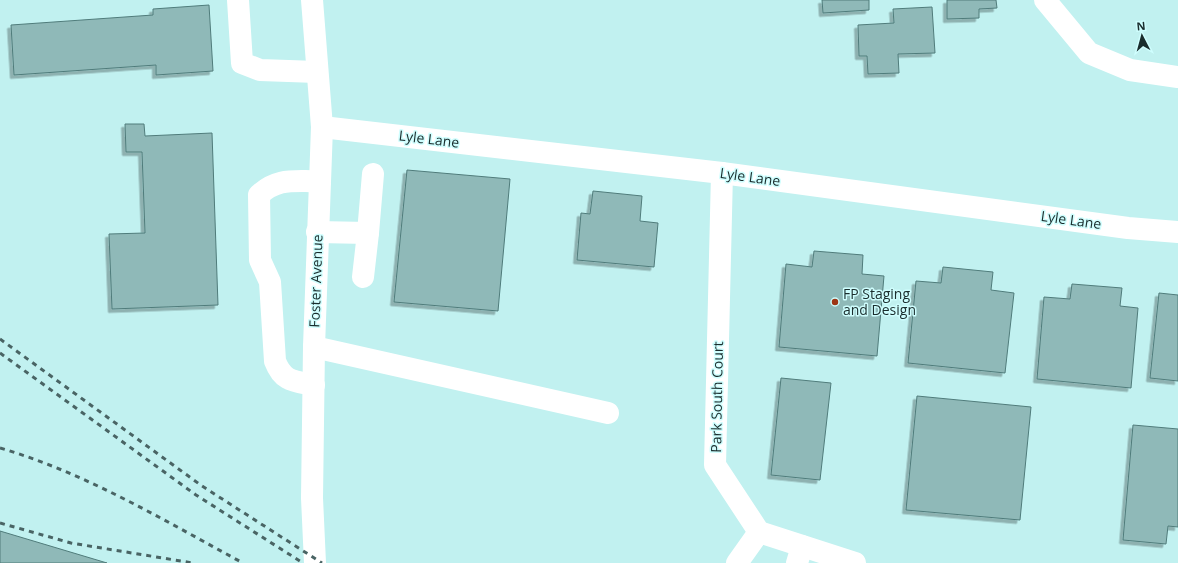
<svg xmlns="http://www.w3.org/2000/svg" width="1178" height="563" viewBox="0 0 1178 563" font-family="'Open Sans',sans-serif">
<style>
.building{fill:#8fb9b8;stroke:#507c7b;filter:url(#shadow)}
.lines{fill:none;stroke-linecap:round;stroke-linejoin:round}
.minor{stroke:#fff;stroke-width:22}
.major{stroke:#fff;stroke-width:22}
.rail{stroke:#496464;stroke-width:3;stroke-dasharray:5 5;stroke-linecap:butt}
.poi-dot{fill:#9d3615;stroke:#cffefe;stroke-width:1.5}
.labels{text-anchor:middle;stroke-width:3;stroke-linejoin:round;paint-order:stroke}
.street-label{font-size:14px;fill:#1a2d2d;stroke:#cffefe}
.poi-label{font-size:14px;fill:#1a2d2d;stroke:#cffefe;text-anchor:start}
</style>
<defs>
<filter id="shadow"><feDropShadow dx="-3.5" dy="3.5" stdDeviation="0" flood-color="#0004"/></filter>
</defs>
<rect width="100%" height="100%" fill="#c1f1f0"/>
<g class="building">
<polygon points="822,0 869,0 869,10 823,13"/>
<polygon points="947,0 996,0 997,8 979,9 979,18 947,19"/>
<polygon points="209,5 213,71 156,75 156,65 14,75 11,25 153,15 153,9"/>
<polygon points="932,7 935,53 898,54 899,73 868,74 867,56 859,56 858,25 894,23 893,9"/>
<polygon points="125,124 144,124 145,136 212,133 218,305 112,309 109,234 145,233 142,152 126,152"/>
<polygon points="407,170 510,179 498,311 394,302"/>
<polygon points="593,191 642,196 640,221 658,223 654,267 577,260 581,213 590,214"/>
<polygon points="814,251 863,255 862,274 884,276 877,356 779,347 786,264 812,267"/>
<polygon points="943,267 993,272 991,290 1014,293 1005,373 908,363 916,281 941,283"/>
<polygon points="1072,284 1122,288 1120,306 1138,308 1131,388 1037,379 1044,297 1070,299"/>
<polygon points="1159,293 1178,295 1178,381 1150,378"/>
<polygon points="781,378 831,383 820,480 771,475"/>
<polygon points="917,396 1031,407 1020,520 906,510"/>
<polygon points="1133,425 1178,429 1178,527 1168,526 1166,544 1123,540"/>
<polygon points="0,531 107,563 0,563"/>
</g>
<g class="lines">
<g class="minor">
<polyline points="238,0 242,63 260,70 317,72"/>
<polyline points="1045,0 1089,53 1130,70 1178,77"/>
<polyline points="322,127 722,173 1128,228 1178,232"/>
<polyline points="722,173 715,465 759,532 855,563"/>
<polyline points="317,232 368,233 373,174"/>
<polyline points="363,277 368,233"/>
<polyline points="314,347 608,413"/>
<path d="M314,385C294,381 283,382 275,361L270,282L260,260L259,195C278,177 295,182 320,181"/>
<polyline points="737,563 759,532"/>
<polyline points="797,563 802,546"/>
</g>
<polyline class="major" points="312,0 322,127 314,347 312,498 315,563"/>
<g class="rail">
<polyline points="0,339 202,486 322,563"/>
<polyline points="0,353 196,495 303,563"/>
<path d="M0,448C86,473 165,521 243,563"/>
<polyline points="0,523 71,543 193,563"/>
</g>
</g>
<circle class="poi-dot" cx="835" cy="302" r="4"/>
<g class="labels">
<g class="street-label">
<text transform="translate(429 139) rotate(7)" y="5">Lyle Lane</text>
<text transform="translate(750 177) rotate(8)" y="5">Lyle Lane</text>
<text transform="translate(1071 220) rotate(8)" y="5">Lyle Lane</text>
<text transform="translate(316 281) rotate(-88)" y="5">Foster Avenue</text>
<text transform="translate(717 397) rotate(-89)" y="5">Park South Court</text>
</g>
<g class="poi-label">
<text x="843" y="299">FP Staging<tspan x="843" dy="16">and Design</tspan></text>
</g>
</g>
<g transform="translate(1142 36) rotate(354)" stroke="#cffefe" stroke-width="3" paint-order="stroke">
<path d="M0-3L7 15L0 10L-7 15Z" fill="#1a2d2d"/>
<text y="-6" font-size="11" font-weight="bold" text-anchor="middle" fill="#1a2d2d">N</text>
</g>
</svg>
